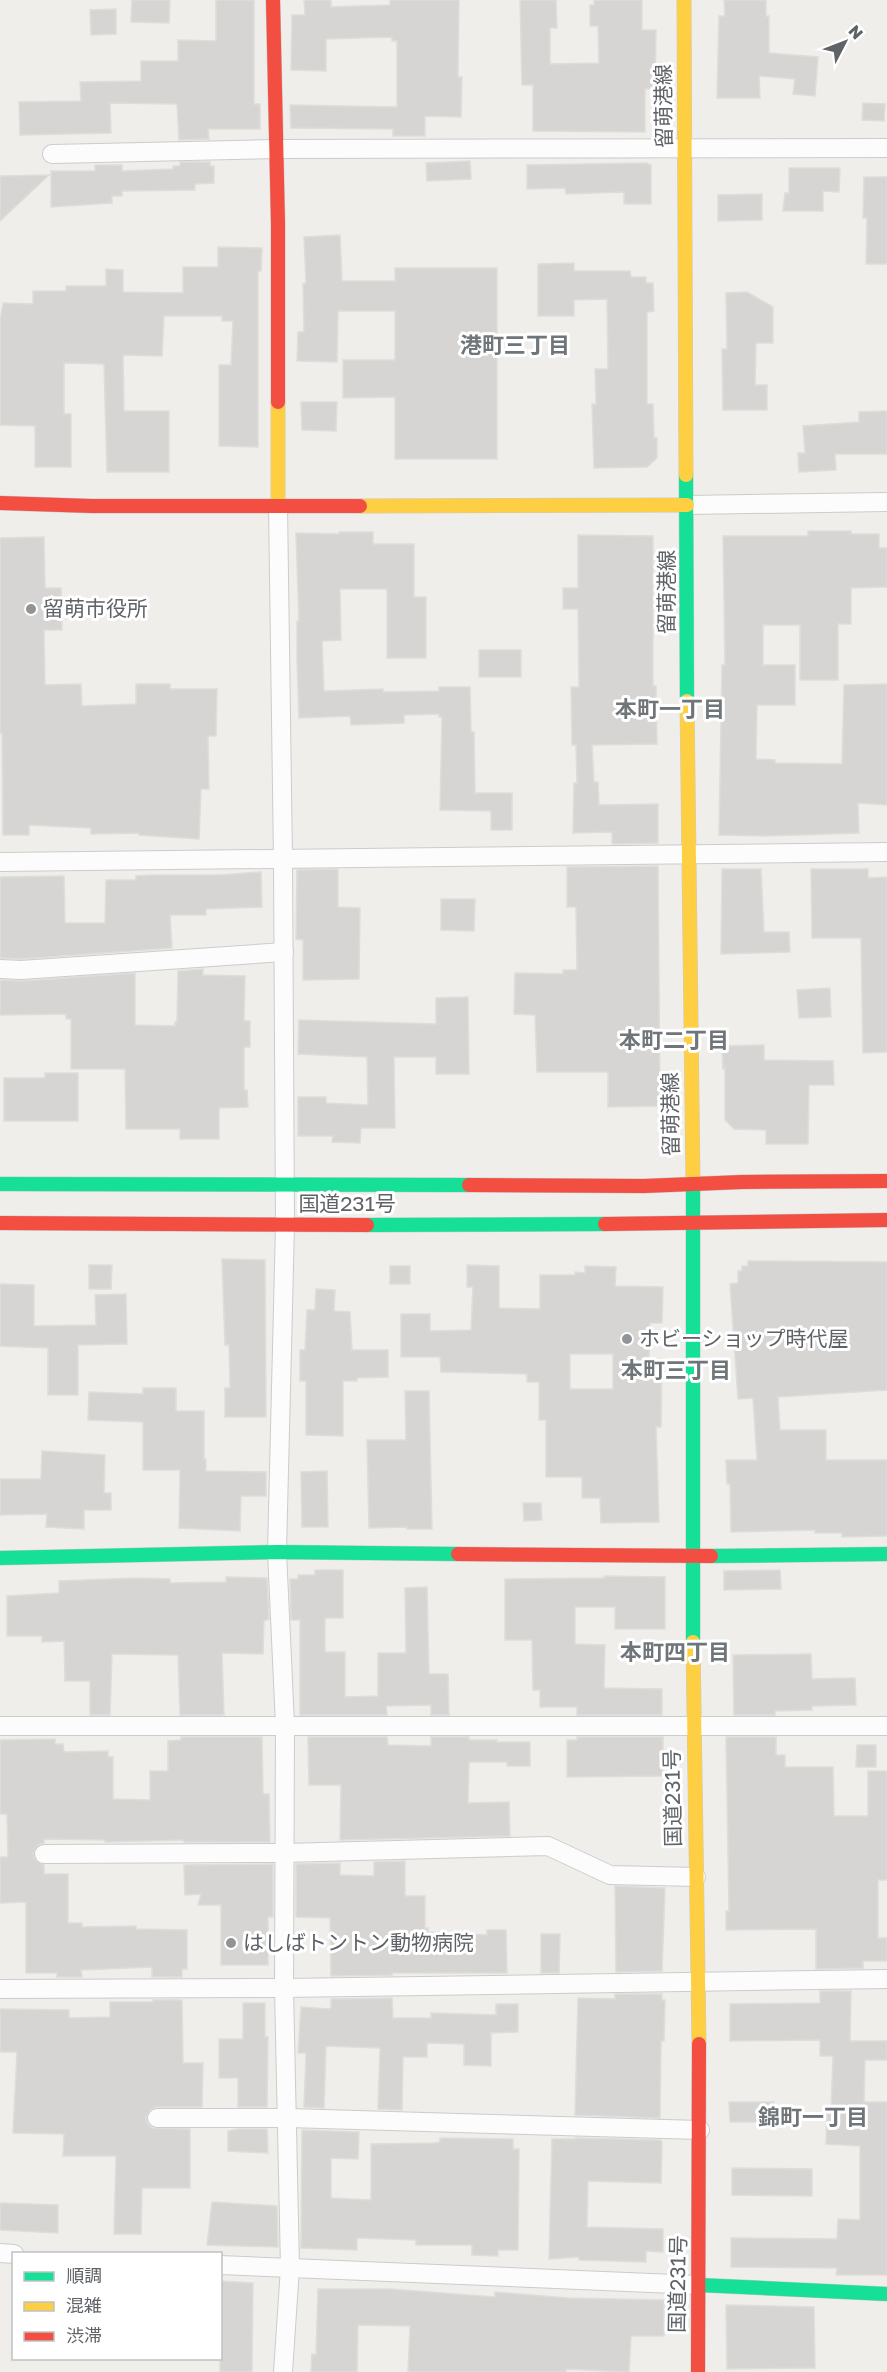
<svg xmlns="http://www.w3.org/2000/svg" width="887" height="2372" viewBox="0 0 887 2372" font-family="'Golos Text','Noto Sans JP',sans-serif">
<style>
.building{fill:#d6d5d3;stroke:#deddd9;stroke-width:1.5;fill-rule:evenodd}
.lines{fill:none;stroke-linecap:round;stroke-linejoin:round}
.street-casing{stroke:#cbcccc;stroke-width:20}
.fast-casing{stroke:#cacacb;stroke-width:15}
.slow-casing{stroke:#cacacb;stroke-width:15}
.jam-casing{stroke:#cacacb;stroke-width:15}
.street{stroke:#fdfcfc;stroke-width:18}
.fast{stroke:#16e098;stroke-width:14}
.slow{stroke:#ffcf43;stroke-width:14}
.jam{stroke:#f24e42;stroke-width:14}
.poi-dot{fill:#919496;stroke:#fff;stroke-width:2}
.labels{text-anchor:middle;stroke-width:6;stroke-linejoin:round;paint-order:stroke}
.street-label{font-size:21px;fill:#5f6368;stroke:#fff}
.poi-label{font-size:21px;fill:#5f6368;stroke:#fff;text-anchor:start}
.neighbourhood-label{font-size:22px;font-weight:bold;fill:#70757a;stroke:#fff}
</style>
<rect width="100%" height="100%" fill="#efeeea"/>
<g class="building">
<polygon points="132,0 170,0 169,23 131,22"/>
<polygon points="216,0 254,0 254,104 260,104 260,129 208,129 209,139 179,140 177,104 110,103 111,133 20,135 19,102 81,101 80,82 141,81 141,61 178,61 178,40 216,41"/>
<polygon points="304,0 331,0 331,7 390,5 390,0 459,0 458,77 462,77 461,117 425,116 425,136 393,136 393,129 291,128 290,105 397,107 397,41 392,41 392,37 326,39 326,71 291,70 292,15 305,15"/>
<polygon points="520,0 556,0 557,28 550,28 550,64 599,63 598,26 590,26 590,5 594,5 594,0 642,0 642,30 656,30 655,89 645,89 645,132 533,131 533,85 522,85"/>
<polygon points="724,0 766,0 766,16 769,16 769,53 818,57 815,96 793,94 795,79 759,76 760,98 717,98 719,16 725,16"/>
<polygon points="116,9 116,34 91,35 90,10"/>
<polygon points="863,103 885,104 884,121 862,120"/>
<polygon points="470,161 471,179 427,181 426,163"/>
<polygon points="180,162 210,162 210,166 214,166 214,183 195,184 195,190 122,191 122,196 112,196 112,203 51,207 51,171 95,171 95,165 122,165 122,171 173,169 173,166 180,166"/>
<polygon points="646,163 651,165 651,204 624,204 624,192 566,194 565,188 527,189 527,165"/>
<polygon points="789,168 840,168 839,192 823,191 823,211 783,211 785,193 789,193"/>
<polygon points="49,175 0,221 0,176"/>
<polygon points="864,177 887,177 887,264 866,264 867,218 863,218"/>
<polygon points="762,194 762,220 718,221 718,195"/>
<polygon points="340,235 342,281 395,281 395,268 497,268 497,459 395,459 395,397 343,398 343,360 395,360 395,311 338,311 337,362 297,361 298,332 304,332 303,284 306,283 304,237"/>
<polygon points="218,247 262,248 261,271 258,271 258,447 219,446 219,365 231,365 233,321 222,321 222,316 164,316 162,356 123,355 124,411 169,411 169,472 107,472 104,364 64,363 64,414 71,414 71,467 35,467 35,426 0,425 0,321 3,303 33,304 33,291 66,291 66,286 106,286 106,269 123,270 123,292 183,293 183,267 218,267"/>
<polygon points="574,263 574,271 630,271 631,277 646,277 646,283 653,283 654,311 647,312 647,404 653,404 654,438 657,438 657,458 647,467 594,468 592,404 596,404 595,369 608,369 607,299 574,300 574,316 538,316 538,264"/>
<polygon points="747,292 773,307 773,343 756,343 755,385 767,385 767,410 723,410 722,349 727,349 726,293"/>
<polygon points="301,402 337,402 336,431 302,430"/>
<polygon points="887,411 887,454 835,454 836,470 799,472 798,453 805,453 803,426 859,422 859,412"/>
<polygon points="808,531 851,531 851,534 879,534 879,548 887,548 887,587 851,588 851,624 838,624 838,680 800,680 800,625 763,625 763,665 795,665 795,705 757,705 756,759 775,760 775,763 842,764 844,685 887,684 887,805 858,803 859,833 766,836 719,835 722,665 725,665 723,536 808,536"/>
<polygon points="339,532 373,532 373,544 414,544 414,597 426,597 426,658 387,658 387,589 340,589 341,640 322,641 324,691 383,689 383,692 439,691 439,687 470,687 471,732 474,732 475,793 512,793 512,830 491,830 491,811 440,810 442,717 439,717 439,714 404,715 404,723 351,725 350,716 299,718 297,660 297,621 299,621 296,533 339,534"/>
<polygon points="578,535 653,536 653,686 656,686 657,744 592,745 594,782 598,782 599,805 658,804 658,843 612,844 612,832 573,833 574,783 577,783 576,745 572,745 571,687 579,687 578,609 563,609 563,588 578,588"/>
<polygon points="44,537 45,588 61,588 62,630 44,630 45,685 81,684 82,706 136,704 136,684 170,684 170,689 217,689 216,736 208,736 209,789 201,789 199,839 139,835 139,833 91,834 91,828 29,825 29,835 3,835 2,733 0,733 0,538"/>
<rect x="479" y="650" width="42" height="27"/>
<polygon points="658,866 660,1106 608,1107 608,1072 537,1072 535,1015 514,1014 515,973 563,974 563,970 577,970 576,907 567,907 567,867"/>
<polygon points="338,869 338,907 360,908 359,979 303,980 303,940 296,939 297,870"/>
<polygon points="722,869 761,869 764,932 789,932 790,952 721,954"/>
<polygon points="811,869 868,869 868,878 887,877 887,1052 863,1053 861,938 812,938"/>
<polygon points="261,872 262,907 206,909 206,915 170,915 172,948 21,959 0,958 0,877 64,876 65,923 105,923 106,880 136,880 136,876 151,875 220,875"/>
<polygon points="441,899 475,899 474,931 441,930"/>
<polygon points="203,969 203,975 245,976 244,1021 250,1021 250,1047 244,1047 244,1090 247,1090 248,1107 219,1108 219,1139 180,1139 180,1129 126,1129 125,1069 71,1069 71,1019 66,1019 66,1014 0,1015 0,980 22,981 135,973 135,1025 175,1026 175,1022 177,1022 178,971"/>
<polygon points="830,988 831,1017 799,1018 797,990"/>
<polygon points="468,997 469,1074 436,1074 436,1057 394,1057 395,1128 361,1128 360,1143 332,1142 333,1136 298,1136 298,1097 326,1097 326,1103 368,1105 367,1057 298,1054 299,1020 436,1024 436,998"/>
<polygon points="764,1045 764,1060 833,1061 834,1085 809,1085 808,1144 766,1144 766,1130 734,1129 725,1120 725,1068 723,1069 722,1046"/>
<polygon points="45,1073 78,1073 78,1121 4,1121 4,1078 45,1078"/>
<polygon points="222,1259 265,1260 266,1417 225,1417 225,1388 230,1388 229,1345 225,1345"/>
<polygon points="748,1261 887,1262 887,1390 778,1397 780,1430 826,1430 826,1460 887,1460 887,1536 842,1537 842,1533 815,1533 815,1530 731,1532 730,1484 727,1484 726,1460 757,1460 753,1398 738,1399 730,1284 738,1283 738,1271 742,1271 742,1266 748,1266"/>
<polygon points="89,1265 112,1265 111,1289 89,1289"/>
<path d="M467,1265L499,1266V1308L540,1309V1275H575V1272L585,1273V1266L616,1267L615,1286L663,1287L662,1323H650L649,1359H662L661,1427H656L659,1522L601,1523L600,1498H582V1477H546V1420H539V1382H527V1374L441,1372L440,1357H401V1314H430V1331L471,1330L473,1287H467ZM570,1354H613V1389H570Z"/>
<rect x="390" y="1266" width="20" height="18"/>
<polygon points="0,1284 34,1285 34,1326 96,1325 95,1295 126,1294 127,1344 78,1345 78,1395 48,1395 48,1348 0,1346"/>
<polygon points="316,1289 335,1290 334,1311 350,1312 352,1350 388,1350 388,1377 357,1378 357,1381 343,1381 343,1436 306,1435 306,1381 300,1381 300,1350 305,1350 307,1310 315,1310"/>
<polygon points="143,1388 176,1388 176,1411 204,1411 204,1459 206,1459 206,1471 266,1472 266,1496 241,1496 240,1531 179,1528 180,1470 143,1470 143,1422 88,1420 89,1392 143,1394"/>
<polygon points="405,1391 429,1391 432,1529 407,1529 407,1527 369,1528 367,1440 406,1440"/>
<polygon points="42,1451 105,1455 104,1493 111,1493 111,1510 84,1510 84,1529 46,1527 47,1514 0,1515 0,1479 41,1479"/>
<polygon points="327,1471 328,1527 302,1527 301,1472"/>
<polygon points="523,1503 541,1503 542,1520 524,1521"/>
<polygon points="315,1570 343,1570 343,1618 325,1618 325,1652 345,1652 345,1697 378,1696 378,1653 406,1653 405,1588 427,1587 429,1674 448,1674 449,1715 431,1715 431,1705 386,1706 387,1715 300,1715 300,1620 291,1620 290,1579 298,1579 298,1575 315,1575"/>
<polygon points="780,1570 781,1589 724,1590 724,1571"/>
<polygon points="604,1576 665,1577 665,1629 615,1629 615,1607 575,1607 575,1644 605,1645 604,1688 662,1689 662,1715 577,1715 577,1707 540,1707 540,1690 533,1690 532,1640 505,1640 505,1579 604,1578"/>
<polygon points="226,1577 267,1578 269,1619 264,1621 263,1654 222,1653 224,1715 180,1715 178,1655 112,1654 110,1715 90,1715 90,1681 65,1681 64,1641 42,1642 42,1636 7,1636 7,1596 59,1593 59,1581 135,1578 170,1579 170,1583 226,1582"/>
<polygon points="811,1654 812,1679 855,1678 856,1705 812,1706 812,1710 775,1711 775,1715 734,1715 733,1655"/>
<polygon points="181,1737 262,1737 263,1794 269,1794 270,1842 184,1842 184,1840 105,1842 105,1840 44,1839 44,1843 38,1845 33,1853 35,1860 44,1865 44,1874 68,1874 68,1923 82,1923 82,1927 136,1926 136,1929 187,1930 187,1969 182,1969 182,1977 152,1977 152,1967 81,1970 82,1977 57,1977 57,1973 26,1973 26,1902 0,1903 0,1857 8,1857 7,1814 0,1814 0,1740 55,1739 55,1744 63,1744 64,1752 108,1751 108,1757 113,1757 113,1799 150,1800 150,1771 168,1771 168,1741 181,1740"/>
<polygon points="308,1737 387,1737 388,1745 431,1746 431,1737 469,1737 469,1740 497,1740 497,1742 530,1742 530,1766 507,1766 507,1762 469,1762 468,1803 509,1802 510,1836 340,1840 341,1785 309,1785"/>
<polygon points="577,1737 663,1737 663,1776 567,1777 567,1740 577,1740"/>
<polygon points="726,1737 776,1737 776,1755 785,1755 785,1767 833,1767 834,1816 868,1816 868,1771 887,1771 887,1880 878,1880 878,1938 887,1938 887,1961 863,1961 863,1968 816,1969 816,1929 726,1930 726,1911 729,1911"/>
<polygon points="857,1745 876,1745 876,1767 856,1767"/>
<polygon points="405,1861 405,1896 425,1896 425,1928 428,1928 428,1932 487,1935 487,1930 506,1930 507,1973 392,1973 392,1975 331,1976 330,1918 296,1917 296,1864 340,1863 340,1875 374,1876 374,1862"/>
<polygon points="273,1864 273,1917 268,1917 268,1965 221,1965 221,1905 198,1905 201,1894 185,1895 184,1865"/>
<polygon points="615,1886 665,1888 662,1971 616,1972"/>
<polygon points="541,1934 560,1934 559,1973 541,1973"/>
<polygon points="820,1991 851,1991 850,2041 887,2041 887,2060 865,2060 864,2102 887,2102 887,2275 836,2275 837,2268 731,2267 731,2238 837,2239 838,2219 860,2220 860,2146 826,2144 827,2109 831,2109 833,2056 820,2056 820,2040 730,2041 730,2004 820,2003"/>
<polygon points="615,1994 662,1994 662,2000 665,2000 664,2041 661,2041 660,2118 575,2115 578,1998 615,1999"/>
<polygon points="392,1998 393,2018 431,2018 431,2013 496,2015 496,2004 518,2004 518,2032 491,2033 491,2066 464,2065 464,2044 427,2043 427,2057 403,2057 402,2110 378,2109 380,2048 326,2046 324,2108 304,2107 306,2053 298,2053 301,2007 329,2009 331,2007 331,1999"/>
<polygon points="153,2000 182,2000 183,2063 203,2063 202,2107 156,2107 151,2109 146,2117 147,2123 152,2128 190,2129 190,2188 142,2188 141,2234 114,2234 116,2156 63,2156 64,2134 13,2133 17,2052 0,2052 0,2009 69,2010 69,2018 110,2017 110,2002 153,2002"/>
<polygon points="243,2003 265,2003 265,2037 268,2037 267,2107 238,2107 238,2078 219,2078 219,2039 243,2039"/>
<polygon points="729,2102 774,2102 774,2122 730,2122"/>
<polygon points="238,2129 267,2129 268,2153 228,2151 228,2131"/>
<polygon points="302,2130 359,2132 358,2159 331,2158 331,2198 371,2200 371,2144 434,2143 440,2142 440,2138 513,2139 513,2149 519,2149 518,2250 498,2250 498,2256 472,2255 472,2245 416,2245 416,2240 357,2238 357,2250 301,2248"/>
<polygon points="575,2138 660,2140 662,2142 661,2183 588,2181 587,2227 663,2229 663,2252 646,2251 646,2262 579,2260 579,2257 549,2259 552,2139 575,2139"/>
<polygon points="732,2168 812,2169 812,2196 732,2195"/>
<polygon points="212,2202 277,2206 278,2247 207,2245"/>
<polygon points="0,2203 58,2205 58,2233 0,2230"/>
<polygon points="220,2281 253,2283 252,2372 220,2372"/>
<polygon points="318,2289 390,2289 495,2297 495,2292 568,2298 664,2300 664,2336 631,2336 629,2372 566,2369 566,2372 408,2372 410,2326 358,2325 357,2372 311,2372 312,2354 316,2355"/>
<polygon points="726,2305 814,2307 815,2368 727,2369"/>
</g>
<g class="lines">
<defs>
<g id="street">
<polyline points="52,154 276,149 887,148"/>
<polyline points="278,505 283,860 285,1225 277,1552 285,1725 284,1988 290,2268 283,2372"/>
<polyline points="687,505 887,502"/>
<polyline points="0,862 887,852"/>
<polyline points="0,969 21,970 284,952"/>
<polyline points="0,1726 887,1726"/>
<polyline points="44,1854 283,1853 548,1846 610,1875 696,1877"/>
<polyline points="0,1989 284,1988 887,1979"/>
<polyline points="157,2118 288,2118 700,2130"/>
<polyline points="0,2253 14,2254"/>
<polyline points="220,2265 699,2285"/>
</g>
<g id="fast">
<polyline points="686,475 687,701"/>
<polyline points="693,1183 693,1642"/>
<polyline points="0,1184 469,1185"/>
<polyline points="367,1225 605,1224"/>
<polyline points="711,1556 887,1554"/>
<polyline points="0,1558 277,1552 458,1554"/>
<polyline points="699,2285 887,2294"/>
</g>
<g id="slow">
<polyline points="684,0 686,475"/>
<polyline points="278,402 278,505"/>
<polyline points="360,506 687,505"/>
<polyline points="687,701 693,1183"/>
<polyline points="693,1642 699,2044"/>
</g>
<g id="jam">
<polyline points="273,0 278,224 278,402"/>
<polyline points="0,503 92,506 360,506"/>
<polyline points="469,1185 644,1186 742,1182 887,1181"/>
<polyline points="0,1223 367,1225"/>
<polyline points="605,1224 887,1220"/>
<polyline points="458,1554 711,1556"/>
<polyline points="698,2372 699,2044"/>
</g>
</defs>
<use href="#street" class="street-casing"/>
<use href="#fast" class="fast-casing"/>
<use href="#slow" class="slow-casing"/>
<use href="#jam" class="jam-casing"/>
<use href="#street" class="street"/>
<use href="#fast" class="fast"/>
<use href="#slow" class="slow"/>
<use href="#jam" class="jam"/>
</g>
<g class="poi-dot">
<circle cx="31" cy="609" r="6"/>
<circle cx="627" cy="1339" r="6"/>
<circle cx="231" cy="1943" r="6"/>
</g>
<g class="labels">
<g class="street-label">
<text transform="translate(664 106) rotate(-91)" y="7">留萌港線</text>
<text transform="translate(667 592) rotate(-90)" y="7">留萌港線</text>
<text transform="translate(671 1114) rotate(-91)" y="7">留萌港線</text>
<text x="347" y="1211">国道231号</text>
<text transform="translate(673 1798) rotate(-91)" y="7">国道231号</text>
<text transform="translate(678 2284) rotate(-89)" y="7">国道231号</text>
</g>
<g class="poi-label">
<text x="43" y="616">留萌市役所</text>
<text x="639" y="1346">ホビーショップ時代屋</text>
<text x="243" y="1950">はしばトントン動物病院</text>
</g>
<g class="neighbourhood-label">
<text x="515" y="353">港町三丁目</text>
<text x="670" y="717">本町一丁目</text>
<text x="674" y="1048">本町二丁目</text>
<text x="676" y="1378">本町三丁目</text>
<text x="675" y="1660">本町四丁目</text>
<text x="813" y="2125">錦町一丁目</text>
</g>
</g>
<rect x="12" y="2252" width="210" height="108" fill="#ffffff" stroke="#bfc1c3" stroke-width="1.5"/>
<rect x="24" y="2272" width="30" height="9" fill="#16e098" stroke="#bfc1c3" stroke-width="1.5"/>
<text x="66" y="2282" font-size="18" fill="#5f6368">順調</text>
<rect x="24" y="2302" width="30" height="9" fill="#ffcf43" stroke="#bfc1c3" stroke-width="1.5"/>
<text x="66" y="2312" font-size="18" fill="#5f6368">混雑</text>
<rect x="24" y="2332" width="30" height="9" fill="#f24e42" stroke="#bfc1c3" stroke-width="1.5"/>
<text x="66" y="2342" font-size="18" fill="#5f6368">渋滞</text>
<g transform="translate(845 42) rotate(48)" stroke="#ffffff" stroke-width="4.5" paint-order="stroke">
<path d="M0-4.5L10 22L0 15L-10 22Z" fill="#5f6368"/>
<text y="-9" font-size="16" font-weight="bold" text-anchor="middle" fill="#5f6368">N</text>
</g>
</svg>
